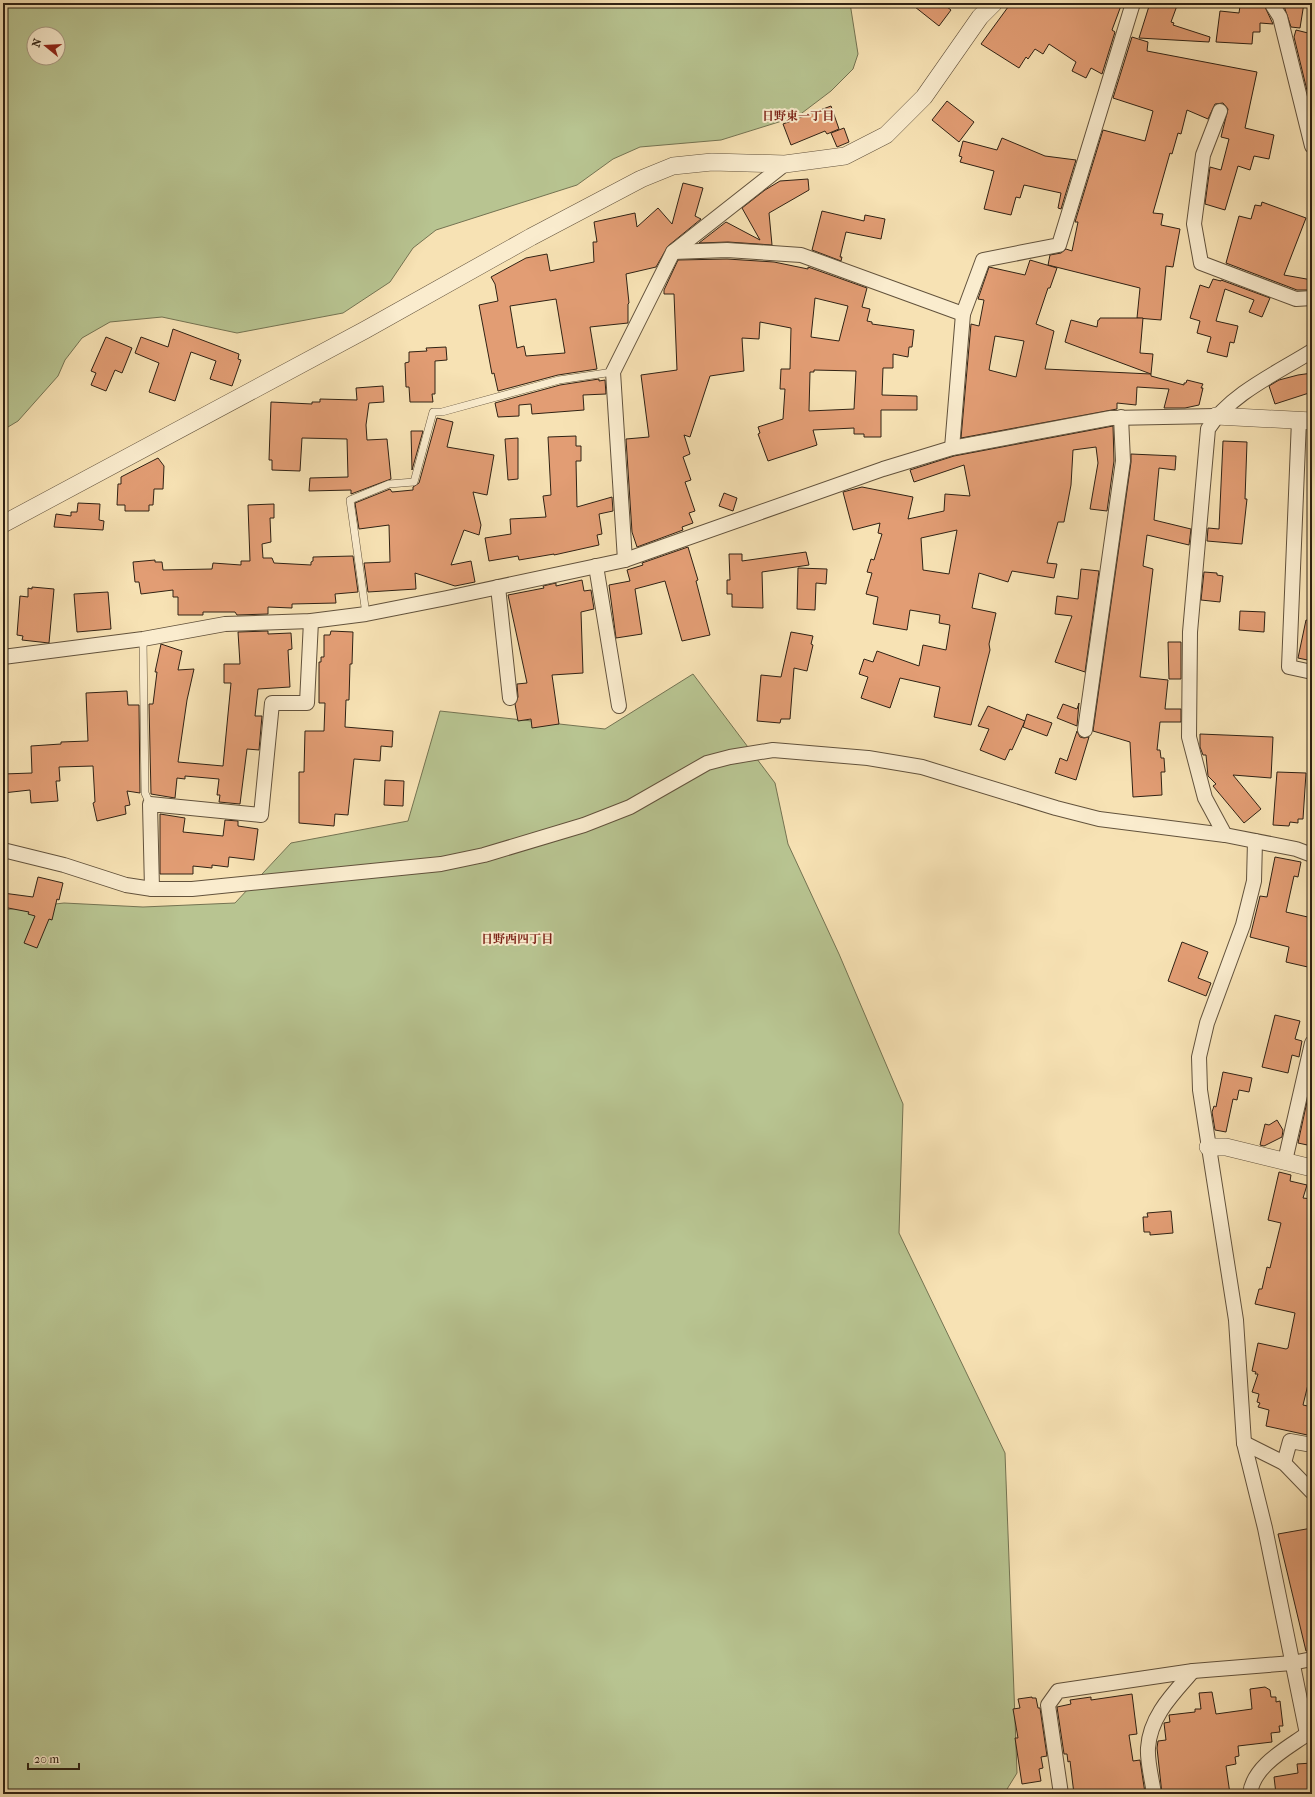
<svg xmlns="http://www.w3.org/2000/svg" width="1315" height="1797" viewBox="0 0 1315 1797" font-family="'IM FELL French Canon','Noto Serif JP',serif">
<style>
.green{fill:#b8c491;stroke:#747352;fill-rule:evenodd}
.building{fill:#e29d74;stroke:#302214;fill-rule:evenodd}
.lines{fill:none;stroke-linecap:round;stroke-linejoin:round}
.service-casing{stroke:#62523c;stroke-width:8}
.minor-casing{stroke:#62523c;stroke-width:16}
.tertiary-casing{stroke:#62523c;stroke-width:18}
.service{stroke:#faecce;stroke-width:7}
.minor{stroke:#faecce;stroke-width:14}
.tertiary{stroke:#faecce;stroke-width:17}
.labels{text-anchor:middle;stroke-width:4;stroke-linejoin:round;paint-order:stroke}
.neighbourhood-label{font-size:12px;font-weight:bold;fill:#7a1f14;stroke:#faecce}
</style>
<rect width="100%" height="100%" fill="#f7e2b4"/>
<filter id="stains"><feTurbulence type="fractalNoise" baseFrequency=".005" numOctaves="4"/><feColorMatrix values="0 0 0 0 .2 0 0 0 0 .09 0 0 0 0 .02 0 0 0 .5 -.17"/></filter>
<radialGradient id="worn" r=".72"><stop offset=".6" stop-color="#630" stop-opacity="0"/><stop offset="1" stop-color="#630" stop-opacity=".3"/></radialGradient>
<g class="green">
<path d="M3,3H850L858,54L853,69L831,91L798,116L721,140L640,147L613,159L577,185L436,230L413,248L390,282L343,313L237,333L162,317L110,322L82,338L65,360L58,376L18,421L3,430ZM34,34H58V58H34Z"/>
<polygon points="693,674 775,783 788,844 839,954 903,1104 899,1233 1005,1453 1017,1773 1004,1794 3,1794 3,910 64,903 143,907 235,903 291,843 408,821 440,711 605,729"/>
</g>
<g class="building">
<polygon points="910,3 942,3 951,10 939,26"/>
<polygon points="1011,3 1122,3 1112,30 1115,32 1102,74 1091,68 1086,78 1072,71 1076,62 1049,44 1043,54 1035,49 1028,59 1026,57 1019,68 981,44"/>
<polygon points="1150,3 1178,3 1171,22 1174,23 1173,25 1210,37 1209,42 1139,38"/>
<polygon points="1283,3 1304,3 1300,28 1291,27"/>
<polygon points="1240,6 1265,7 1273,24 1260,23 1260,32 1253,32 1252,44 1216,42 1220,11 1239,13"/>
<polygon points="1296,30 1312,34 1312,111 1294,37"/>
<polygon points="1132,37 1148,42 1147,51 1257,72 1245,128 1274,135 1269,159 1254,156 1250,170 1238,166 1225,210 1205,204 1210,167 1221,170 1229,139 1221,137 1228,109 1223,103 1215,104 1208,119 1187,110 1181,134 1178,133 1172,154 1170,153 1153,213 1163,214 1161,225 1180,229 1173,267 1166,266 1161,320 1137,318 1140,288 1048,265 1050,255 1061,253 1066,249 1072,251 1078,222 1075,222 1103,130 1145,141 1153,111 1113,98"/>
<polygon points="947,101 974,122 959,142 932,120"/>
<polygon points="831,106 839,129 827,134 825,131 791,145 783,124"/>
<polygon points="844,128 849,142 837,147 831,133"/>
<polygon points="1002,138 1045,156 1076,160 1061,209 1058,208 1061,193 1024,185 1020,198 1016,197 1011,215 984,209 994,171 960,162 962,157 959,156 963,141 997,150"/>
<polygon points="808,179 809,190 769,213 772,245 728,242 699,243 726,222 760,240 742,208 765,190 780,181"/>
<path d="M683,183L703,188L695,216L701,219L668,246L656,267L626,274L629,303L628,304V323L590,327L597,369L558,375L498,391L494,373L492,374L479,305L498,301L495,284L491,277L526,258L547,254L550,271L594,262L593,242H597L594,222L635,213L637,227L658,208L672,224ZM556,299L565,353L526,356L524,346L517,348L510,306Z"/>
<polygon points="1262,202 1306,218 1284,275 1312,280 1312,290 1297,290 1226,263 1239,216 1251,219 1255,205 1261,206"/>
<polygon points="822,211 864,221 865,215 885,219 881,239 846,232 840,257 842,257 841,261 812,250"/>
<path d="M727,259L774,262L808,269V267L867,288L862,307L870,309L867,321L872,322V324L914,330L912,347H909L908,357L893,354V368H883L882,395L917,396V410H881V437H864V434H854V428L813,430L817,445L768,461L758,434L760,433L758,427L783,419L785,389H780L781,369H790L791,328L760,322L759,339L742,338L744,371L710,376L690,437L684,435L690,454L683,457L691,480L685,482L695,511L689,513L693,523L682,527L683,530L637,547L632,532L626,439L649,437L641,375L677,370L674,294H664V290L678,260ZM815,298L848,306L839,341L811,337ZM814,370L856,371L854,409L809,411L810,372H814Z"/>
<path d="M1030,260L1057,268L1050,288H1048L1036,324L1054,331L1045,369L1151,374V376L1184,385V383H1186L1187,380L1203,384L1201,388H1203L1199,405L1185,408H1164L1169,389L1137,387L1136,405L1117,403V409L961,438L971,324L979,326L984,300L978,299L989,267L1025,275ZM995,336L1024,341L1016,377L989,370Z"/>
<polygon points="1213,279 1221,281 1221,280 1270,298 1262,317 1249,312 1254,300 1225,289 1216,321 1238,326 1234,343 1230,342 1227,357 1207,352 1211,337 1197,333 1200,321 1190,318 1200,285 1209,288"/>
<polygon points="1100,318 1143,318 1140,353 1153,354 1151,374 1065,342 1071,320 1097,327 1098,320 1099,320"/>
<polygon points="173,329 239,354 238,359 241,360 232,386 210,379 216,361 191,352 175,401 149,392 159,363 135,353 141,337 168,347"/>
<polygon points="106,337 132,348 122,373 115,370 106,391 91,385 96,373 91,371"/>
<polygon points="446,347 447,360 435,361 435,394 432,394 433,402 410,402 409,387 406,387 405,363 409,362 409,352 427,351 426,348"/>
<polygon points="1312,373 1312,392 1275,404 1269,386 1279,380 1298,375"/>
<polygon points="599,379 599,381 605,380 606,394 583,395 584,410 532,414 531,404 519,405 519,416 498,417 495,403 560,385"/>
<polygon points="383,386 384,402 369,403 366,425 367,440 387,439 391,479 351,494 351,490 309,491 310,478 348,477 347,439 302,438 300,471 272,470 272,460 269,460 271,402 312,404 312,402 320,402 320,399 357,400 356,388"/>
<polygon points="437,418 453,422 447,447 494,455 487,495 473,492 481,525 479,535 464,530 451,565 471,561 475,582 455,586 415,573 416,589 368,592 364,563 390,562 389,525 359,529 355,503 390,489 392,492 413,490 413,487 419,483"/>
<path d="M1113,426L1114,461L1107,511L1090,509L1098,463L1096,447L1073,450L1071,485L1064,522H1058L1047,563L1057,564L1054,578L1012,571L1008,582L979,573L972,608L996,613L989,644L990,650L971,725L934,717L940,687L900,678L890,708L861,698L868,677L859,674L864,659L873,662L877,651L919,666L923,645L946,650L950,625L939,623L940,615L910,610L907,630L873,624L878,597L866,594L872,573L867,572L871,559L874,560L882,534L878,533L880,523L853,530L843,492L862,487L913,497L908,519L944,511L945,494L970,496L964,465L914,482L910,470L954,456ZM957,530L949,574L923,570L921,538Z"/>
<polygon points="411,431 423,431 412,470"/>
<polygon points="576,436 576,446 581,446 581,461 576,461 577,507 612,497 613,511 599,514 602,534 597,535 599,545 554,555 554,554 519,560 518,556 489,561 485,538 511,534 510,519 546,517 543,496 551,495 548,437"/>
<polygon points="518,438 518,479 508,480 505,439"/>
<polygon points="1223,441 1247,442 1245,499 1247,499 1242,544 1207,541 1208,528 1219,529"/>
<polygon points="1131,454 1176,456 1175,470 1159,468 1154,520 1191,529 1189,545 1147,535 1143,566 1153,569 1140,677 1168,680 1165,709 1181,709 1181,722 1160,722 1157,750 1160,750 1161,758 1164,758 1165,772 1161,772 1162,795 1133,797 1130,742 1093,731 1131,462"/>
<polygon points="158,458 164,466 163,489 154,489 153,505 149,505 149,511 125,511 125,505 117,505 118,484 121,484 121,477"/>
<polygon points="724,493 737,498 733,511 719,506"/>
<polygon points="78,503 100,504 99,520 104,521 103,530 54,527 56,514 71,516 71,512 77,512"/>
<polygon points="274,504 274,518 270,518 271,542 262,544 263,558 272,558 274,563 311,565 311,562 313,561 313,557 353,556 358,592 335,594 336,603 292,604 292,608 268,607 268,614 237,615 235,612 203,612 203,615 178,615 178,597 173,597 173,590 141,594 139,582 135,582 133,562 155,560 155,562 162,562 163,570 212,569 213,563 241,565 241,561 250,561 248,505"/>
<polygon points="688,547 698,580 696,581 710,635 682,641 665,581 635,589 642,634 616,638 609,585 630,581 627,570 643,565 642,563"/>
<polygon points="806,552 809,565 762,572 763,608 732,607 732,594 727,594 727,580 730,580 729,554 742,554 742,561"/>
<polygon points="798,568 827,569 826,584 816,583 815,610 797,609"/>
<polygon points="1081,569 1099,571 1085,672 1055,662 1072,616 1055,614 1057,596 1078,599"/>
<polygon points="1204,572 1217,573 1217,575 1223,576 1220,602 1201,600"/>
<polygon points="582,580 584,591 591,590 594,609 581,612 583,673 552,675 559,724 532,728 531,719 518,721 515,704 518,697 517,684 527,683 508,595 544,588 543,586 556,583 556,586"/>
<polygon points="32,587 54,589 49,643 22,640 23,636 17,635 20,596 28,597 28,588 32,589"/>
<polygon points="108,592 111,629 77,632 74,594"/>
<polygon points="1240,611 1265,612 1264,632 1239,630"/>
<polygon points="1306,620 1312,621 1312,661 1298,658"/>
<polygon points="268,631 268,634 291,633 292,649 288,650 290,687 258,689 255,716 262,716 259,750 247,749 240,804 219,802 220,795 217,795 219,779 185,776 185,779 177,778 175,798 151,794 149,704 153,704 157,672 155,672 161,644 182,651 178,670 194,669 187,700 178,762 223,766 231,683 224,683 224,664 240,664 238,632"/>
<polygon points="331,631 353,632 352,664 350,664 349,700 346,700 345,727 393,731 392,747 381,746 380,761 354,759 348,815 335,814 334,826 299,823 299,772 304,772 305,731 324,731 325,703 319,703 319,662 321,662 321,657 324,657 324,635 330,635"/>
<polygon points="791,632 813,636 811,644 813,645 807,671 794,668 790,719 781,719 780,723 757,721 761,675 781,677"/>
<polygon points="1168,642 1181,642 1181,679 1169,679"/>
<polygon points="127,691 128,705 139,705 140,793 127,791 130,805 125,806 126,814 97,821 93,803 95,802 93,766 59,767 60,781 56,781 58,801 31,803 30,790 3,793 3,774 32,773 31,746 61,744 61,742 88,741 86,693"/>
<polygon points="1079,703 1077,726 1057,718 1063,704 1077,709"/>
<polygon points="988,706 1025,721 1012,750 1010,749 1005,760 980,750 989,729 978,726"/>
<polygon points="1027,714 1052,723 1047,736 1023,727"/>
<polygon points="1077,731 1080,737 1084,738 1089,737 1076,780 1055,773 1060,758 1067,761"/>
<polygon points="1200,734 1273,737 1271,778 1233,775 1261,809 1244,823 1213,786 1216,784 1208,776 1206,755 1203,755 1200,747"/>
<polygon points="1277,772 1306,773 1303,819 1298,819 1298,823 1290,822 1289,826 1273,825"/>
<polygon points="385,780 404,781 403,806 384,805"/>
<polygon points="160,814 185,818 183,832 223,836 225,820 238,821 238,826 258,829 254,860 229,857 228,867 212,865 212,868 193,866 193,874 160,874"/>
<polygon points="1275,857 1301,862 1298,877 1294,876 1286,912 1312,918 1312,968 1286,962 1289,947 1250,937 1260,896 1267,897"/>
<polygon points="38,877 63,883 59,900 57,899 52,920 49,919 37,948 24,943 35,916 28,914 29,912 3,907 3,893 33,897"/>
<polygon points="1182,942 1208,952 1198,978 1211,983 1206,996 1168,981"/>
<polygon points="1275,1015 1300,1021 1295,1039 1302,1041 1299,1057 1292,1055 1288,1073 1262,1067"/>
<polygon points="1223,1072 1252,1078 1249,1092 1239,1090 1237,1100 1233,1099 1226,1132 1215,1130 1212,1112 1214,1106 1216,1107"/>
<polygon points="1308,1097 1312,1097 1312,1146 1298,1143"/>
<polygon points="1277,1120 1283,1130 1282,1137 1264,1146 1260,1145 1265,1124 1269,1125"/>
<polygon points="1279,1172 1291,1175 1290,1181 1307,1185 1303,1198 1312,1199 1312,1368 1303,1405 1312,1407 1312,1436 1266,1426 1269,1410 1258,1407 1260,1403 1257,1402 1259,1394 1252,1392 1258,1374 1255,1374 1256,1372 1252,1371 1258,1343 1286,1349 1288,1348 1295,1313 1255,1304 1259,1289 1262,1289 1267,1267 1270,1268 1281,1223 1268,1220"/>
<polygon points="1171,1211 1173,1233 1150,1235 1150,1232 1144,1232 1143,1217 1148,1217 1147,1213"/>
<polygon points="1312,1528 1312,1651 1306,1651 1278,1534"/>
<polygon points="1265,1687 1270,1690 1271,1697 1276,1697 1276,1702 1280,1701 1283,1726 1279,1726 1280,1732 1271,1733 1272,1742 1238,1746 1239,1756 1235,1757 1236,1764 1226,1766 1230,1794 1162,1794 1157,1748 1158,1741 1166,1740 1164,1723 1170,1722 1169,1715 1195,1712 1195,1709 1201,1709 1199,1693 1212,1692 1216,1714 1252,1709 1250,1689"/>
<polygon points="1132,1694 1137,1734 1129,1735 1133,1761 1140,1760 1145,1793 1108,1794 1107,1791 1090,1794 1074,1794 1070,1761 1068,1762 1067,1754 1064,1754 1057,1707 1071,1704 1070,1700 1091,1697 1091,1700"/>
<polygon points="1032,1697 1032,1698 1036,1698 1038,1708 1040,1708 1047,1756 1041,1757 1043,1768 1039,1769 1041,1781 1022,1784 1015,1738 1018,1738 1013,1709 1020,1708 1018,1699"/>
<polygon points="1312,1763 1312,1794 1276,1794 1274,1777 1298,1773 1297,1764"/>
</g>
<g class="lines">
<defs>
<g id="service">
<polyline points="366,614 350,500 389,484 414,482 433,412 442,412 559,380 613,372"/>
<polyline points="143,639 145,793 150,804"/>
</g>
<g id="minor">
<polyline points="1273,6 1280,17 1312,146"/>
<polyline points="1220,111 1203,155 1194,224 1201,263 1296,299 1312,298"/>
<polyline points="673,252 727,250 801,255 963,314"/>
<path d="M1312,351C1277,373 1230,394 1208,429L1190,632L1189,737L1205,798L1225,835L1296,849L1312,855"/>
<polyline points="1299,420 1289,667 1312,672"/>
<polyline points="952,448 963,314 983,260 1059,245 1133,3"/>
<polyline points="625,560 613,372 673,252 785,164"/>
<polyline points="596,566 619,706"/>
<polyline points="498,587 510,698"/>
<polyline points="3,657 143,639 225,624 311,621 366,614 447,598 625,560 883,469 952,448 1111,418 1216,416"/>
<polyline points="1085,730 1123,461 1121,417"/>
<polyline points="1255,841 1254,881 1243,925 1207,1023 1199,1057 1200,1090 1236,1320 1244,1443 1265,1528 1307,1734 1312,1736"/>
<polyline points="3,850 64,865 126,885 152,889 192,889 441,864 484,855 584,825 630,807 707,763 730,757 773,750 868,758 922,767 1056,808 1099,819 1225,835"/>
<polyline points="152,889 150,804 261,815 272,703 307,703 311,621"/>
<polyline points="1285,1161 1312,1043"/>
<polyline points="1244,1443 1284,1463 1312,1492"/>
<polyline points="1284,1463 1290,1441 1312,1445"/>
<polyline points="1061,1794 1048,1705 1058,1691 1193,1671 1292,1663 1312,1659"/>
<path d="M1154,1794C1152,1779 1147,1762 1148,1748C1150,1716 1173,1694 1193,1671"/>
<path d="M1250,1794C1253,1766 1286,1749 1307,1734"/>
</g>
<g id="tertiary">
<polyline points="1216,416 1312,421"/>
<polyline points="3,524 365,330 531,237 641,179 673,166 712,162 785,164 845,156 886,135 924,97 980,17 994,3"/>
<polyline points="1208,1147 1226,1147 1312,1168"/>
</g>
</defs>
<use href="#service" class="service-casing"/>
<use href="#minor" class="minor-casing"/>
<use href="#tertiary" class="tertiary-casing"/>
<use href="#service" class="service"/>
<use href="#minor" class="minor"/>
<use href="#tertiary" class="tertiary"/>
</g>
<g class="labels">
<g class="neighbourhood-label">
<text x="798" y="120">日野東一丁目</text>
<text x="517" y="943">日野西四丁目</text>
</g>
</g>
<rect width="1315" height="1797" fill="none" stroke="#f7e2b4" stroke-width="16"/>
<rect x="4" y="4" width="1307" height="1789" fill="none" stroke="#302214" stroke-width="2"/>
<rect x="8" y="8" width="1299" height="1781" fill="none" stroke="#302214"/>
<g transform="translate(46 46) rotate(288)"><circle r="19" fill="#faecce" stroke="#a99b84"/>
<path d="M0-3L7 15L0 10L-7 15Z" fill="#8f2418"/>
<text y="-6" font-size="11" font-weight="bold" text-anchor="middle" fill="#302214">N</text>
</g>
<path d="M28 1763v6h51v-6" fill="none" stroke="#302214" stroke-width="2"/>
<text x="34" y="1763" font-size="12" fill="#302214" stroke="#faecce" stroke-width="3" paint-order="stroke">20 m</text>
<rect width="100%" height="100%" filter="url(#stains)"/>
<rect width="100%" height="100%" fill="url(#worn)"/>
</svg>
